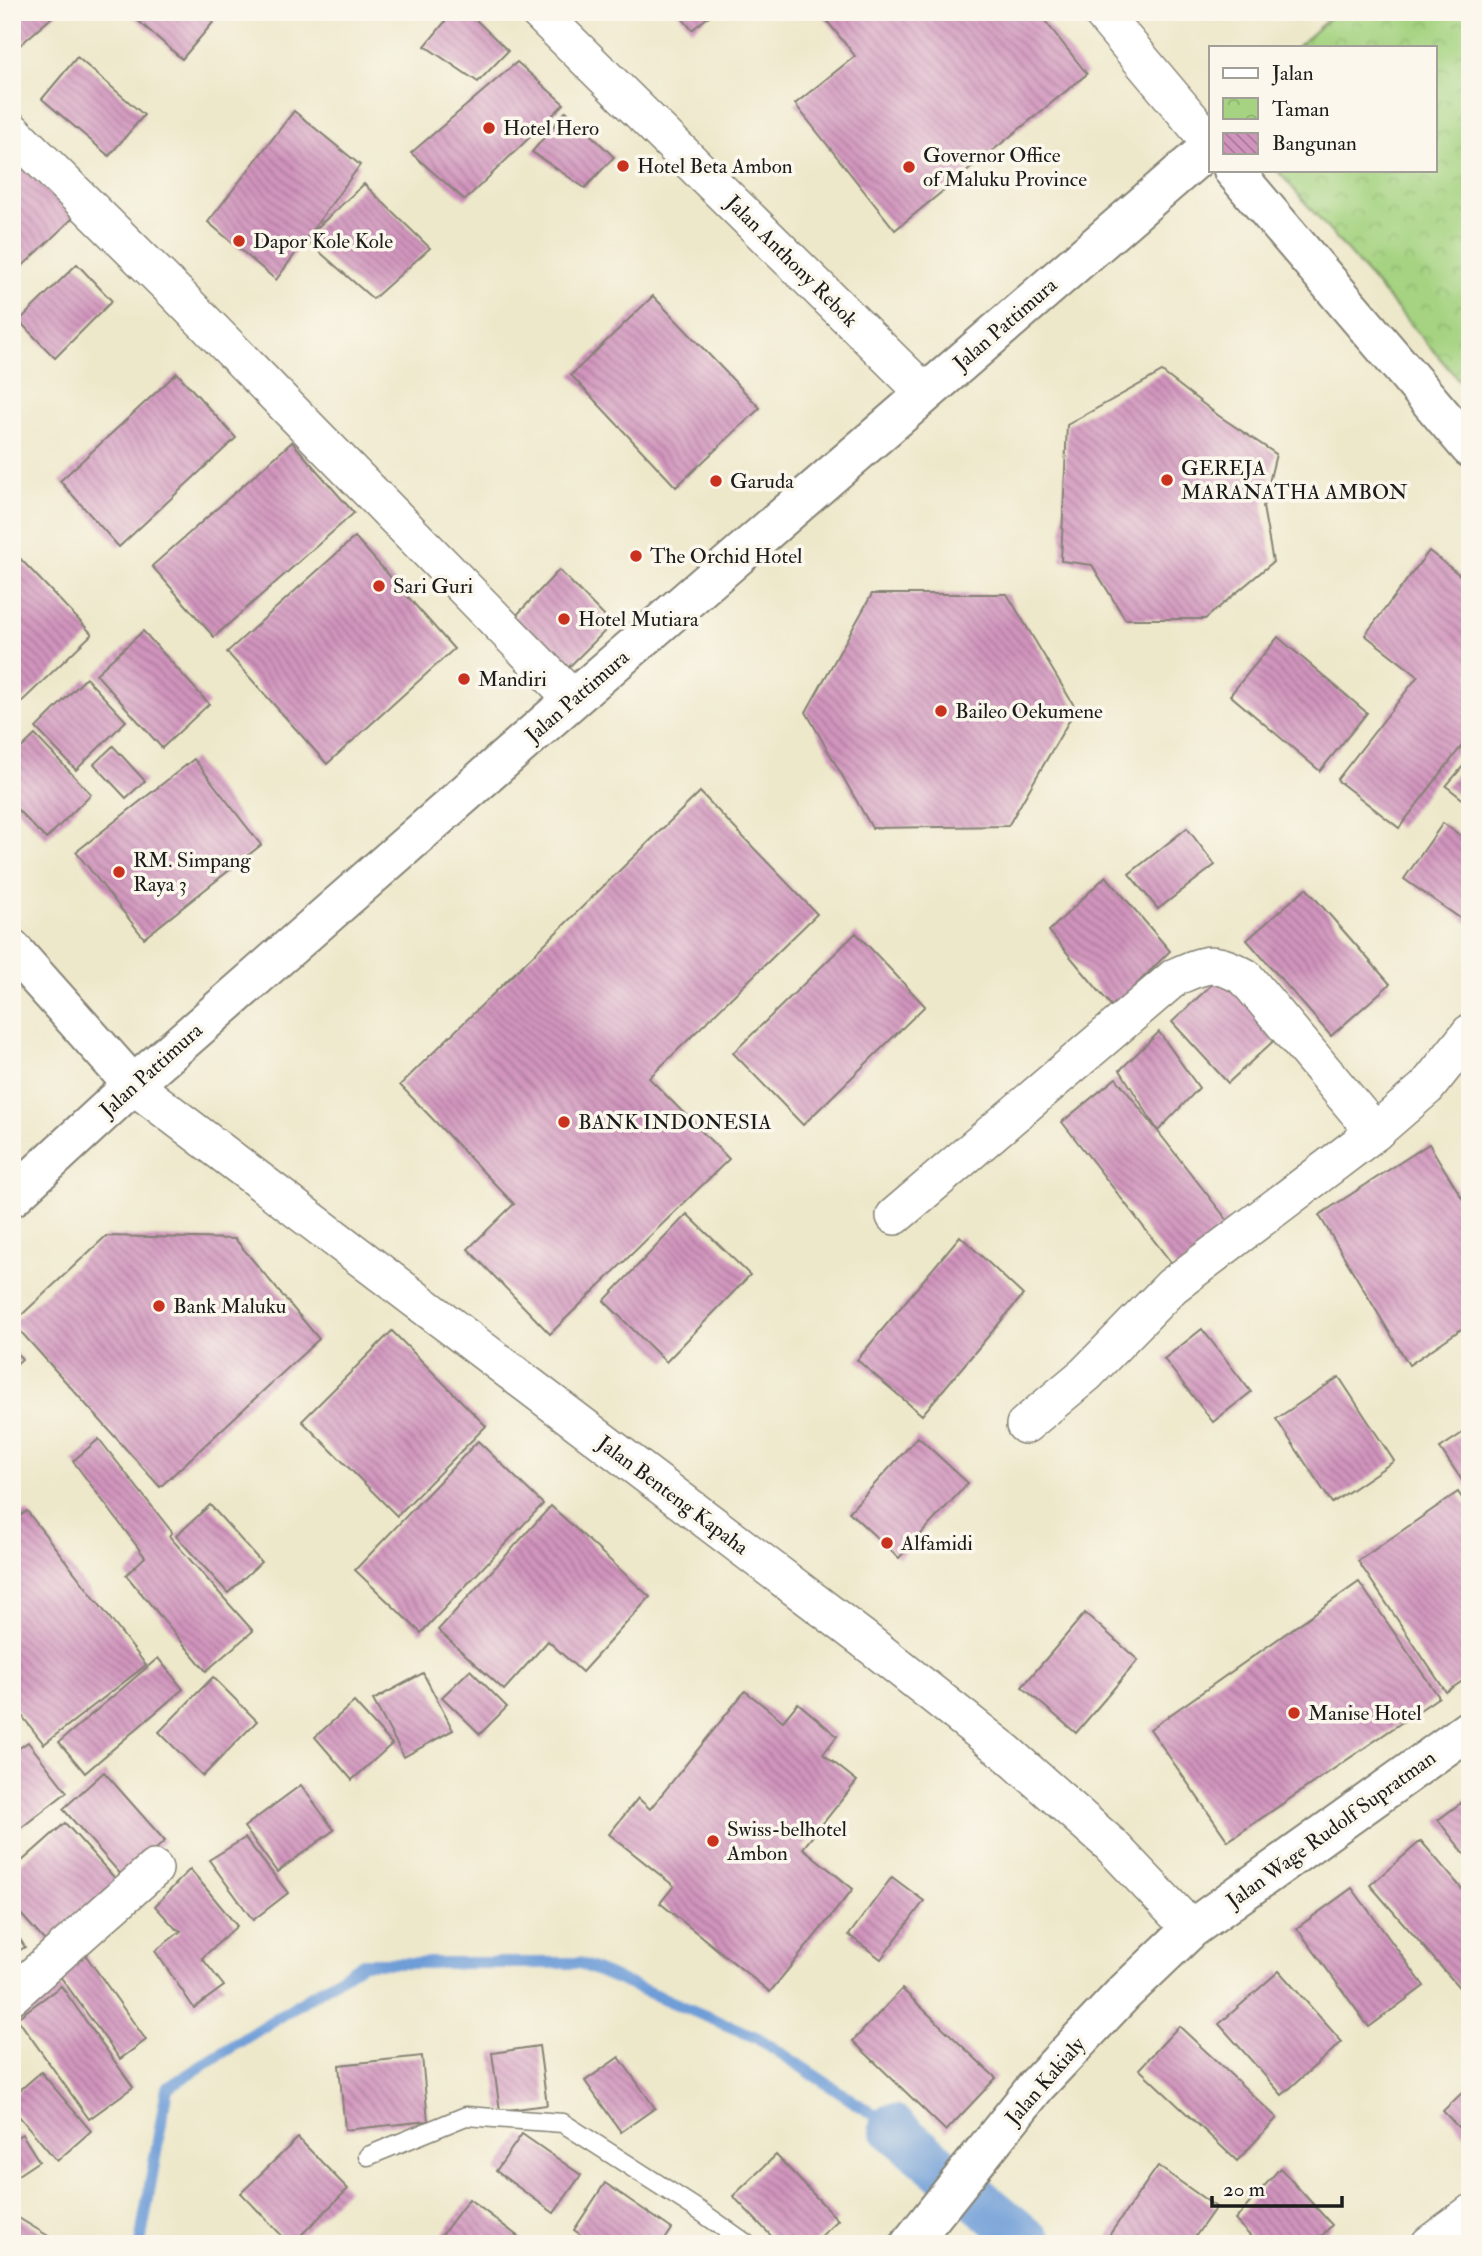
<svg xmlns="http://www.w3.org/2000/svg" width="1482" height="2256" viewBox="0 0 1482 2256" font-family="'IM FELL Double Pica',serif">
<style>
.park{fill:url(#park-crowns);stroke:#60784e;stroke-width:2}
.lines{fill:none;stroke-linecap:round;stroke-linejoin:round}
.stream{stroke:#6e9dd7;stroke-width:12}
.canal{stroke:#6e9dd7;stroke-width:46}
.building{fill:url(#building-back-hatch)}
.service-casing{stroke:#858274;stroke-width:21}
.minor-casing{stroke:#858274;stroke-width:40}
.tertiary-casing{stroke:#858274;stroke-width:42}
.secondary-casing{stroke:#858274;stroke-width:42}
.service{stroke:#fff;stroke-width:18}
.minor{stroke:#fff;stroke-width:37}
.tertiary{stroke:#fff;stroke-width:38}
.secondary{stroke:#fff;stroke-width:38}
.poi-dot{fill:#c8321e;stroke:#fbf7ec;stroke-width:2.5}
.labels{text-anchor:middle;stroke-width:7;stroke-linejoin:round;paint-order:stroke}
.poi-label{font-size:21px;fill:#1c1c1c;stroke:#fbf7ec;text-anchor:start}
.street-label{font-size:21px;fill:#1c1c1c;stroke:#fbf7ec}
</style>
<defs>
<pattern id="park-crowns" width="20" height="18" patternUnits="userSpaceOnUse" patternTransform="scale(1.75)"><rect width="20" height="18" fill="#a5d381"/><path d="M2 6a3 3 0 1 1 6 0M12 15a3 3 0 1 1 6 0" fill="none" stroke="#8db56f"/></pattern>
<pattern id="building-back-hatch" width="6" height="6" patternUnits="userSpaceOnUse" patternTransform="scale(1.75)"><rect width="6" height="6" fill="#d194bd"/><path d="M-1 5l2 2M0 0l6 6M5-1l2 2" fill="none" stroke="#a97899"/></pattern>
</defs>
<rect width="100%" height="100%" fill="#fbf7ec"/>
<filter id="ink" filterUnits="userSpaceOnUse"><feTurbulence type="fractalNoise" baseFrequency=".0143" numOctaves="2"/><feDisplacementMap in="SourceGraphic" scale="14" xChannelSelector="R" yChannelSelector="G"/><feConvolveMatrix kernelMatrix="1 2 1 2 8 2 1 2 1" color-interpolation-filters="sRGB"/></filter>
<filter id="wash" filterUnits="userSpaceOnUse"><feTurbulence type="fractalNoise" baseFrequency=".00686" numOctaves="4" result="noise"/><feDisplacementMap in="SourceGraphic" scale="28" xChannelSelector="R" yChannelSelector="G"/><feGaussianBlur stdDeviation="1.57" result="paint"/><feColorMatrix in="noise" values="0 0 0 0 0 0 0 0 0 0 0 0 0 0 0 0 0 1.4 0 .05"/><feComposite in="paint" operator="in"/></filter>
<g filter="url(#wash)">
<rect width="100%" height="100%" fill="#eee8cb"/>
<polygon class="park" points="1336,12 1470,12 1470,393 1277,170 1435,170 1435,47 1297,47"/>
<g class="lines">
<polyline class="stream" points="140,2244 167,2088 363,1963 579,1963 758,2038 892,2127"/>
<polyline class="canal" points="892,2127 1031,2244"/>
</g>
<g id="blocks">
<g class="building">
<polygon points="12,12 58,12 12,52"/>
<polygon points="128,12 222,12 182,59"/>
<polygon points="453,12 468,12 508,51 478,82 425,46"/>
<polygon points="677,12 714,12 692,30"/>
<polygon points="820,12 1038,12 1087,74 895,230 795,104 855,56"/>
<polygon points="77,57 144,115 109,156 42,99"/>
<polygon points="517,62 564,104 465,200 411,153"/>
<polygon points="294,111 360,165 276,280 208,222"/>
<polygon points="566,111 614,157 585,188 532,152"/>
<polygon points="12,153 74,217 12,276"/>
<polygon points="364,184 430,248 373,299 305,239"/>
<polygon points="77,264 112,301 55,358 19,321"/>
<polygon points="653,296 760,408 676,487 571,375"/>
<polygon points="1162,372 1219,416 1276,454 1263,507 1273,562 1205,619 1125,619 1092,565 1061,561 1067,425"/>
<polygon points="177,373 236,438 119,547 60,481"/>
<polygon points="292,442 354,513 214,637 152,566"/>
<polygon points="355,537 454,649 327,764 227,652"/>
<polygon points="12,550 92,634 12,711"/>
<polygon points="1429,551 1470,583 1470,735 1399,828 1337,780 1418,676 1365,635"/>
<polygon points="559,570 612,624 564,672 513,619"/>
<polygon points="872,594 1007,594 1076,709 1008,826 872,828 806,712"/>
<polygon points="143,631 209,704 162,748 96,674"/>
<polygon points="1278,637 1367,713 1320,771 1230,695"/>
<polygon points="86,678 126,721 76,770 36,728"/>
<polygon points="35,735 91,794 46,839 12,804 12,757"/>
<polygon points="113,746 145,781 126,798 94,764"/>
<polygon points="1470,758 1470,805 1446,786"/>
<polygon points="194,759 261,845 144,938 76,852"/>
<polygon points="700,792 817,914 649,1078 729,1159 550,1334 468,1249 514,1204 400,1085"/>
<polygon points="1443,823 1470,842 1470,925 1404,879"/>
<polygon points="1187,828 1215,865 1158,909 1129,874"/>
<polygon points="1106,876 1170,951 1113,1008 1049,931"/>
<polygon points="1306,888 1390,984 1331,1036 1247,940"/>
<polygon points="856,933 925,1006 803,1125 733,1053"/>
<polygon points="1226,971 1282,1033 1228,1083 1172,1022"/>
<polygon points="1159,1032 1199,1088 1158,1131 1120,1070"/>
<polygon points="1116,1078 1232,1226 1177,1270 1062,1122"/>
<polygon points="1429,1144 1470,1211 1470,1323 1409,1365 1319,1215"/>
<polygon points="687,1214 750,1275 666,1362 604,1301"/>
<polygon points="106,1236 235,1239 319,1339 160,1487 13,1323"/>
<polygon points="960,1236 1023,1295 922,1415 857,1360"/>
<polygon points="1202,1329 1251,1392 1213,1422 1164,1359"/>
<polygon points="392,1331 486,1426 397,1516 302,1421"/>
<polygon points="12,1347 22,1359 12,1368"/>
<polygon points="1339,1377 1394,1461 1332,1503 1276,1419"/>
<polygon points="1470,1428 1470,1492 1440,1448"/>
<polygon points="918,1437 968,1483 899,1558 849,1512"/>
<polygon points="99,1439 172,1532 169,1536 253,1631 206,1671 126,1575 145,1557 73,1461"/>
<polygon points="478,1441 543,1504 421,1633 355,1570"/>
<polygon points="1458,1492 1470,1510 1470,1676 1446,1692 1358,1561"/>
<polygon points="210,1505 261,1562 228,1593 176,1536"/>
<polygon points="551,1506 650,1597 582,1672 548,1641 504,1690 438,1630"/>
<polygon points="27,1511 146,1665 44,1744 12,1703 12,1522"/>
<polygon points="1359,1582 1439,1697 1228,1841 1150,1729"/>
<polygon points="1085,1613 1138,1660 1076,1733 1022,1687"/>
<polygon points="158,1658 183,1689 85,1773 59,1742"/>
<polygon points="470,1670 507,1707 480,1734 442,1697"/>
<polygon points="423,1673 453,1730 404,1757 373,1700"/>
<polygon points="213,1677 257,1721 203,1776 159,1732"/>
<polygon points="745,1691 783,1721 798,1703 837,1736 823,1754 857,1781 803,1848 853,1889 770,1992 660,1903 674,1886 609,1834 638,1798 650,1809"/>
<polygon points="354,1702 392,1744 352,1780 315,1737"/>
<polygon points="28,1742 67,1792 12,1835 12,1753"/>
<polygon points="104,1772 165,1841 124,1878 63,1809"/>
<polygon points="301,1785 334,1830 277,1872 244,1827"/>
<polygon points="1470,1796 1470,1861 1438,1820"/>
<polygon points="65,1823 121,1885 51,1948 12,1904 12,1870"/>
<polygon points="245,1838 288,1893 253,1920 209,1860"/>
<polygon points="1421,1841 1470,1898 1470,2000 1370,1885"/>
<polygon points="190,1869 237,1926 202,1958 224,1986 194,2008 155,1951 181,1931 175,1928 155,1906"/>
<polygon points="892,1877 924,1901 881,1959 849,1935"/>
<polygon points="1352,1888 1424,1986 1369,2027 1297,1928"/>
<polygon points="12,1927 25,1947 12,1955"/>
<polygon points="79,1946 146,2040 120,2059 52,1965"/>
<polygon points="1279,1971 1342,2042 1282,2095 1219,2024"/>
<polygon points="61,1986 133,2087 89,2119 17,2018"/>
<polygon points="902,1989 996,2078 946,2131 853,2041"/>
<polygon points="1179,2026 1277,2118 1237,2161 1139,2069"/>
<polygon points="539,2046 547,2105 500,2111 492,2053"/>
<polygon points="422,2056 428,2121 345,2130 339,2065"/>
<polygon points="619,2057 655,2108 621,2132 585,2081"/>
<polygon points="41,2072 91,2131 57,2161 12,2108 12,2097"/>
<polygon points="1470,2085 1470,2140 1443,2111"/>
<polygon points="22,2134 39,2161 12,2179 12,2140"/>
<polygon points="522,2134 581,2175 554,2213 496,2171"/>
<polygon points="298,2138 348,2189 292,2244 290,2244 241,2193"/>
<polygon points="776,2155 838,2220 813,2244 779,2244 733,2196"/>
<polygon points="1158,2166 1216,2207 1190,2244 1103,2244"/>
<polygon points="1280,2168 1332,2225 1314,2244 1258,2244 1235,2220"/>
<polygon points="605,2183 672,2229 662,2244 594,2244 574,2230"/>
<polygon points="469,2199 528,2244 435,2244"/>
<polygon points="12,2214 50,2237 46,2244 12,2244"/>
</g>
</g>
</g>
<g filter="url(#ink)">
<use href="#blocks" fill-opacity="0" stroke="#858274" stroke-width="2"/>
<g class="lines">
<defs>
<polyline id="service" points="368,2156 466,2116 563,2123 700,2211 747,2244"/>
<g id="minor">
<polyline points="539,12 925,393"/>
<polyline points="1101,12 1211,143"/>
<polyline points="12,131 176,293 573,699"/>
<polyline points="133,1085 862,1638 1007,1753 1110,1844 1191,1929"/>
<path d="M895,1216L1175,977C1207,963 1213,960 1245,977L1375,1132L1427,1087L1470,1033"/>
<polyline points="1025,1425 1086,1374 1172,1286 1375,1132"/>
<polyline points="12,1995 154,1869"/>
<polyline points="1430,2244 1470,2214"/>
</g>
<polyline id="tertiary" points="910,2244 1037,2085 1124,1993 1191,1929 1470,1729"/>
<g id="secondary">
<polyline points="1233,170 1470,448"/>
<polyline points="12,949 133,1085"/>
<polyline points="12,1197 133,1085 573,699 1211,146"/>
</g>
</defs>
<use href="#service" class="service-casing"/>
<use href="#minor" class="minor-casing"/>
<use href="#tertiary" class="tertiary-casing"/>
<use href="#secondary" class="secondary-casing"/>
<use href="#service" class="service"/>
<use href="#minor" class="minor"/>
<use href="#tertiary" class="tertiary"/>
<use href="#secondary" class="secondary"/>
</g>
</g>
<g class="poi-dot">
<circle cx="489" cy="128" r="7"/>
<circle cx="623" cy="166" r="7"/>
<circle cx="909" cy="167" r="7"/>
<circle cx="239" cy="241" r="7"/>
<circle cx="1167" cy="480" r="7"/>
<circle cx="716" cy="481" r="7"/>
<circle cx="636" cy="556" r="7"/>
<circle cx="379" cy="586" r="7"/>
<circle cx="564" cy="619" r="7"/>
<circle cx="464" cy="679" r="7"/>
<circle cx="941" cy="711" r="7"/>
<circle cx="119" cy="872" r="7"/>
<circle cx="564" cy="1122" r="7"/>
<circle cx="159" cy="1306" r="7"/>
<circle cx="887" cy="1543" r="7"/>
<circle cx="1294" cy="1713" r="7"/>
<circle cx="713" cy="1841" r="7"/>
</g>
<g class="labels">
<g class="poi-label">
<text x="503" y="135">Hotel Hero</text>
<text x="923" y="162">Governor Office<tspan x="923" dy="24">of Maluku Province</tspan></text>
<text x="637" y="173">Hotel Beta Ambon</text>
<text x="253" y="248">Dapor Kole Kole</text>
<text x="1181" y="475">GEREJA<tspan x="1181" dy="24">MARANATHA AMBON</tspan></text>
<text x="730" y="488">Garuda</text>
<text x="650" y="563">The Orchid Hotel</text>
<text x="393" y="593">Sari Guri</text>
<text x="578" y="626">Hotel Mutiara</text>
<text x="478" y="686">Mandiri</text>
<text x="955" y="718">Baileo Oekumene</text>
<text x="133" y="867">RM. Simpang<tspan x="133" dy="24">Raya 3</tspan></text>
<text x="578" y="1129">BANK INDONESIA</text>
<text x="173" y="1313">Bank Maluku</text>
<text x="901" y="1550">Alfamidi</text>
<text x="1308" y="1720">Manise Hotel</text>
<text x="727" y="1836">Swiss-belhotel<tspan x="727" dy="24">Ambon</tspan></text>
</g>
<g class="street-label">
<text transform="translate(792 261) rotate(45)" y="7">Jalan Anthony Rebok</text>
<text transform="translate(1005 324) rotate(-41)" y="7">Jalan Pattimura</text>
<text transform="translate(577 696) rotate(-41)" y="7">Jalan Pattimura</text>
<text transform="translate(151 1070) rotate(-42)" y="7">Jalan Pattimura</text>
<text transform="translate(673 1495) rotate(37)" y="7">Jalan Benteng Kapaha</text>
<text transform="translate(1331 1829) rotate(-36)" y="7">Jalan Wage Rudolf Supratman</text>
<text transform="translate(1045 2081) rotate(-49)" y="7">Jalan Kakialy</text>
</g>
</g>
<rect width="1482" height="2256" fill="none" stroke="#fbf7ec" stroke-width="42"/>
<rect x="1209" y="46" width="228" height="126" fill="#fbf7ec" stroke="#a29f99" stroke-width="2"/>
<rect x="1223" y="68" width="35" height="10" fill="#ffffff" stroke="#a29f99" stroke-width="2"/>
<text x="1272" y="80" font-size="21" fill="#1c1c1c">Jalan</text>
<rect x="1223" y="98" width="35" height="21" fill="url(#park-crowns)" stroke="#a29f99" stroke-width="2"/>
<text x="1272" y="116" font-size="21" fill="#1c1c1c">Taman</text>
<rect x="1223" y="133" width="35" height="21" fill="url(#building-back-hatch)" stroke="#a29f99" stroke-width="2"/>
<text x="1272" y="150" font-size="21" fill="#1c1c1c">Bangunan</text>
<path d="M1212 2196v10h130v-10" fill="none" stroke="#1c1c1c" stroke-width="3.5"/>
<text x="1223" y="2196" font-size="21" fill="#1c1c1c" stroke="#fbf7ec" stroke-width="5" paint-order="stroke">20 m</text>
</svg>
